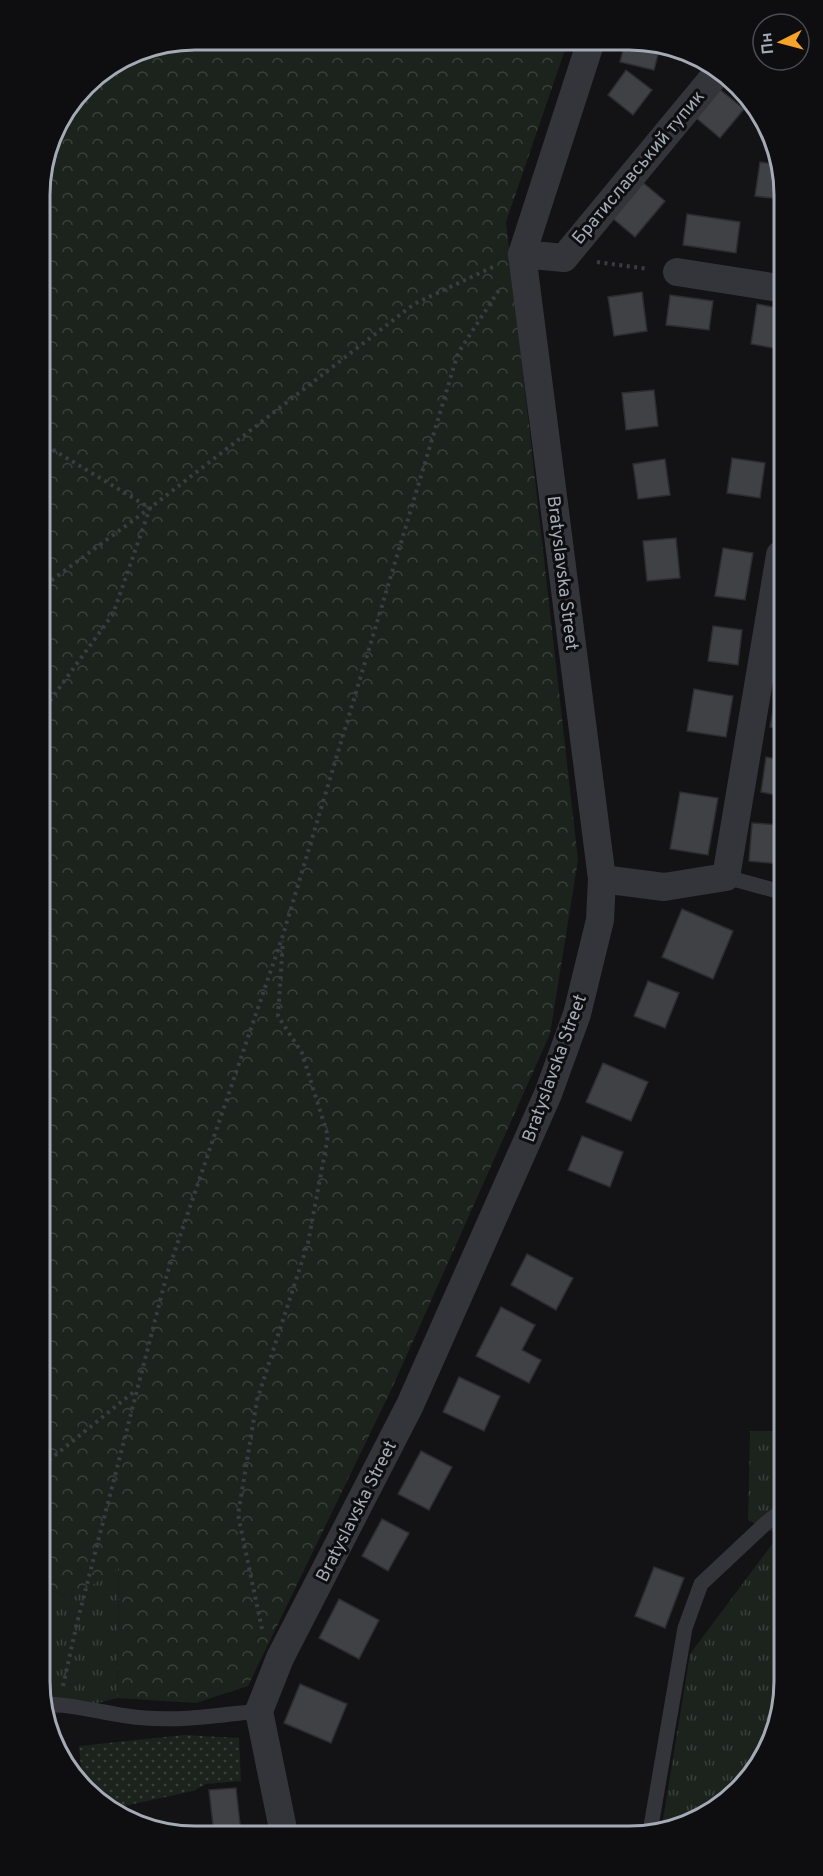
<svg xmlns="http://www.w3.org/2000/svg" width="823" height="1876" viewBox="0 0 823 1876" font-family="Overpass,sans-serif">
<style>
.grass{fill:url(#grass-tufts)}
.forest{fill:url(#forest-crowns)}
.garden{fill:url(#garden-dots)}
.building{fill:#3f4145;stroke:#2d2d31;stroke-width:1.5}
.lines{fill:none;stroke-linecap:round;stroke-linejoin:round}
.path{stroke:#3a3c41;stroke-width:4;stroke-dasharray:3 4.5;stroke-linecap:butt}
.service{stroke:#34353a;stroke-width:15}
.minor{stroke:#34353a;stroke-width:28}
.labels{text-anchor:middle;stroke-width:6;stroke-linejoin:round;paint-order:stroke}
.street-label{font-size:18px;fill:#a4abb6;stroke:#0e0e10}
.rim{fill:none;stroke:#a4abb6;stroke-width:3}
</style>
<defs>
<pattern id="grass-tufts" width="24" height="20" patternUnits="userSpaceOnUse" patternTransform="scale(1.5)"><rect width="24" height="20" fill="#1b231c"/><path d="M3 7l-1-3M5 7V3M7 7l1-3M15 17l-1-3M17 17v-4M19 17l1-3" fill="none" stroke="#39403b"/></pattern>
<pattern id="forest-crowns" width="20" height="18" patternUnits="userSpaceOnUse" patternTransform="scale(1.5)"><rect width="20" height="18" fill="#1b231c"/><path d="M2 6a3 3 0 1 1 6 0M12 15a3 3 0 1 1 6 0" fill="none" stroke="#39403b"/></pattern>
<pattern id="garden-dots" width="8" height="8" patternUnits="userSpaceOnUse" patternTransform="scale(1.5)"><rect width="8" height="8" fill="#1b231c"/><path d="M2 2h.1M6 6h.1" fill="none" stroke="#39403b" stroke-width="1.8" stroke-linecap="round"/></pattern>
</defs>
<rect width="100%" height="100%" fill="#131315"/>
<g class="grass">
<polygon points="750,1431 783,1431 784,1692 772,1741 746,1784 669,1832 661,1832 690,1654 779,1535 748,1520"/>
<polygon points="119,1567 117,1698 44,1717 44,1588 71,1598"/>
</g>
<polygon class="forest" points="194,39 568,41 506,222 578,860 550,1034 393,1386 248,1686 196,1703 117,1698 119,1568 71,1598 44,1588 39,184 55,125 92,78 135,51"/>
<polygon class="garden" points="184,1735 239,1738 241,1781 206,1784 193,1791 115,1808 85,1792 83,1788 79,1746"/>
<g class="building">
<polygon points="625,42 661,43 654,70 620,62"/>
<polygon points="626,70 652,90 633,115 608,95"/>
<polygon points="718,88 744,109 720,138 695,117"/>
<polygon points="760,162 779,165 779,199 755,196"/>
<polygon points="641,181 665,201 635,237 611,217"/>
<polygon points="687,214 740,222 736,253 683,245"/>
<polygon points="642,292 647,331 614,336 608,297"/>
<polygon points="670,295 713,301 709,330 666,325"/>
<polygon points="757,304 779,308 779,349 751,344"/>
<polygon points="654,390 658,426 626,430 622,393"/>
<polygon points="732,458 765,463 760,498 727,493"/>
<polygon points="665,459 670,495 638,499 633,464"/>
<polygon points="676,538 680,578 647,581 643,541"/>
<polygon points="723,548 753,553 745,600 715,596"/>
<polygon points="713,626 742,630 738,665 708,661"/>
<polygon points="778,686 780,687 781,729 770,727"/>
<polygon points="694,689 733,696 726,737 687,731"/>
<polygon points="766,757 781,760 781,796 761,792"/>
<polygon points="680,792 718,798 708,855 670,849"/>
<polygon points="752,823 781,825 781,864 749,861"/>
<polygon points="682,909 733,931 713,979 662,957"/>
<polygon points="648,981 679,993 665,1028 634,1016"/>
<polygon points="603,1063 648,1082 631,1121 586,1102"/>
<polygon points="582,1136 623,1152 610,1187 568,1170"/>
<polygon points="527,1254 573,1278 556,1310 511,1285"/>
<polygon points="501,1307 535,1325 522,1350 541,1360 529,1383 476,1356"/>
<polygon points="459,1377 500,1396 484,1431 443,1412"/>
<polygon points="421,1451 452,1467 429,1510 398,1494"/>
<polygon points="382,1519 409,1533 388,1571 362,1556"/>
<polygon points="654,1567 684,1578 665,1628 635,1616"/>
<polygon points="339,1599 379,1620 359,1659 319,1638"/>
<polygon points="300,1684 347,1704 331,1743 284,1723"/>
<polygon points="236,1788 241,1833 214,1834 209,1790"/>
</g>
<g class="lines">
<g class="path">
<polyline points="597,262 649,269"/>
<polyline points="40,442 150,508 41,588"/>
<polyline points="41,713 113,614 150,508 414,304 497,265"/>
<polyline points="43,1465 136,1390"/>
<polyline points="262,1629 238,1515 257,1400 308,1243 328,1136 302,1053 278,1016 283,941"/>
<polyline points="63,1686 77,1623 167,1274 283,935 458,353 499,290"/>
</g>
<g class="service">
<polyline points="726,877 781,892"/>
<path d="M44,1704C78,1704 111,1716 144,1718C183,1721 221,1715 259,1711"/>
<polyline points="650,1832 685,1628 701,1584 766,1523 783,1510"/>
</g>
<g class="minor">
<polyline points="522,254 564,258 717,73"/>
<polyline points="677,272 779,288"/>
<polyline points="602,879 664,887 726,877 780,555"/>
<polyline points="284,1834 259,1711 280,1658 410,1405 548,1094 577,1014 600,920 602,879 522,254 591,41"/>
</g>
</g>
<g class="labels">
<g class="street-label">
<text transform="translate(638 167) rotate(-50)" y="6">Братиславський тупик</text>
<text transform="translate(563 573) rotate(83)" y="6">Bratyslavska Street</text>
<text transform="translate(554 1068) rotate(-70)" y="6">Bratyslavska Street</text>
<text transform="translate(356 1511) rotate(-63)" y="6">Bratyslavska Street</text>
</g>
</g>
<path d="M0 0H823V1876H0ZM195 50H629A145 145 0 0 1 774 195V1681A145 145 0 0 1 629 1826H195A145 145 0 0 1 50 1681V195A145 145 0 0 1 195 50Z" fill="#0e0e10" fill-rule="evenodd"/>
<path class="rim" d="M195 50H629A145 145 0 0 1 774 195V1681A145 145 0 0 1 629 1826H195A145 145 0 0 1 50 1681V195A145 145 0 0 1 195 50Z"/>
<g transform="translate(781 42) rotate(264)"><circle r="28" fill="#0e0e10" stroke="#4a4d52" stroke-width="1.5"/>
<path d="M0-4.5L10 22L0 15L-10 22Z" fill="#f6a329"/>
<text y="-9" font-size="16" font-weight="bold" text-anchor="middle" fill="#a4abb6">Пн</text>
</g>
</svg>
